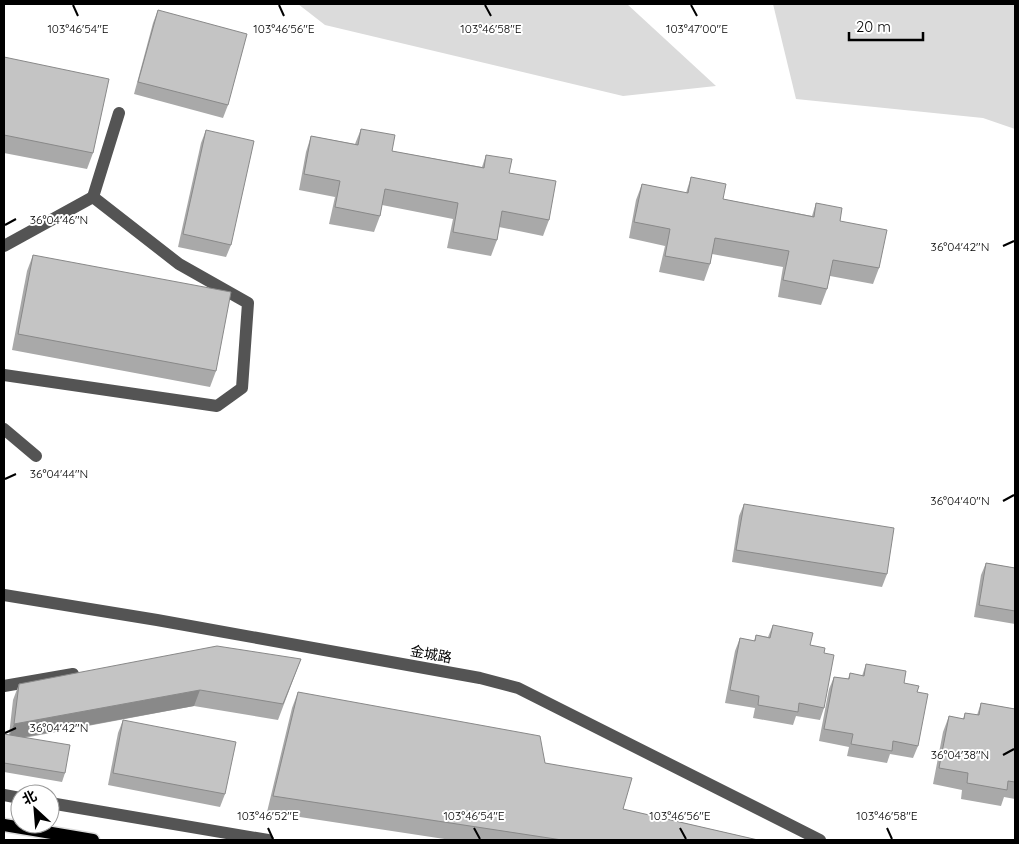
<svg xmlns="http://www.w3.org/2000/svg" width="1019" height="844" viewBox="0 0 1019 844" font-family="Quicksand,'Noto Sans SC',sans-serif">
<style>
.green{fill:#dbdbdb}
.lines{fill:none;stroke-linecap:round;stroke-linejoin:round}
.major-casing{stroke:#dbdbdb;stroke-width:15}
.minor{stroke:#545454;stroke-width:12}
.major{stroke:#000;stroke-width:12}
.wall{fill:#a9a9a9}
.shaded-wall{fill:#898989}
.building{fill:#c4c4c4;stroke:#898989}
.ticks{fill:none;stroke:#000;stroke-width:2}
.labels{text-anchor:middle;stroke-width:4;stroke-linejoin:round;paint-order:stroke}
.street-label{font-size:14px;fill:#000;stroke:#fff}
.ticks-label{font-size:12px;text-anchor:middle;fill:#000;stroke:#fff;stroke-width:4;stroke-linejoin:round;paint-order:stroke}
</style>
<rect width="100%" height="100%" fill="#fff"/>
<g class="green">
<polygon points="298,4 627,4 716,86 623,96 325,25"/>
<polygon points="773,4 1015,4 1015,129 983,118 796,99"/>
</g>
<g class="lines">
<defs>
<polyline id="major" points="4,825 93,840"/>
</defs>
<use href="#major" class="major-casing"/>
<g class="minor">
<polyline points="4,246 93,197"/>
<polyline points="4,375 217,406 242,388 248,303 179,264 93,197 119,113"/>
<polyline points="4,429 36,456"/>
<polyline points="4,595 157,620 480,678 518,688 820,840"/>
<polyline points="4,686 73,674"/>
<polyline points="4,795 20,798"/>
<polyline points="50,803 268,840"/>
</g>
<use href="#major" class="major"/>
</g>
<g class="wall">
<polygon points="158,10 228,105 223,118 134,94 153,23"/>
<polygon points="4,57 93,153 87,169 4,153"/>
<polygon points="361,129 392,151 482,167 486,155 509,173 549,220 543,236 499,227 497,240 491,256 447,248 453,219 382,205 380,216 374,232 329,224 335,197 299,190 306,152 311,136 355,144"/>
<polygon points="206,130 231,245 226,257 178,247 201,143"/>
<polygon points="691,177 723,199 812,216 816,203 840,221 879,268 873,284 830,276 827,289 821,305 778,297 783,267 712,254 710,264 704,281 659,272 665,246 629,238 636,200 642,184 686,193"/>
<polygon points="33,255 216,371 210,387 12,350 27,271"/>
<polygon points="744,504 887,574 882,587 732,562 739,516"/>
<polygon points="986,563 1015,568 1015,624 974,617 981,575"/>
<polygon points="773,625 810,645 824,653 824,708 820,720 796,716 793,725 753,718 755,708 725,703 735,651 740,638 754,641 756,635 768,637"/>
<polygon points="301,659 278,720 194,706 24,738 65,773 62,782 4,772 4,734 9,735 13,700 19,684"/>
<polygon points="866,664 904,683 917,692 918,746 913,758 890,754 887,763 847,756 849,747 819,741 829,689 834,677 848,679 850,673 862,676"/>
<polygon points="298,692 545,763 623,809 758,840 451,840 267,812 292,708"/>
<polygon points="981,703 1015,709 1015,799 1004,797 1001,806 961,799 962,790 933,784 943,732 949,716 963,719 965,713 977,715"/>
<polygon points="123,720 225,794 220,807 108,785 118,733"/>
</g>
<polygon class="shaded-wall" points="200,690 194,706 8,740 14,724"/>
<g class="building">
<polygon points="158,10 247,34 228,105 138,82"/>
<polygon points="4,57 109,79 93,153 4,135"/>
<polygon points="361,129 395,135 392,151 484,168 486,155 512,159 509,173 556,181 549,220 502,211 497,240 453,232 458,203 385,189 380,216 335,207 340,181 304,174 311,136 358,145"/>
<polygon points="206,130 254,141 231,245 183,234"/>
<polygon points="691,177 726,184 723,199 814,217 816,203 842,208 840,221 887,230 879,268 833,260 827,289 783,280 789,251 715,238 710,264 665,256 670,229 634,222 642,184 688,193"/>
<polygon points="33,255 231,292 216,371 18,334"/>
<polygon points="744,504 894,528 887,574 736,550"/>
<polygon points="986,563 1015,568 1015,611 979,605"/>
<polygon points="773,625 813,633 810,645 825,648 824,653 834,655 824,708 799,703 798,712 758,705 759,696 730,690 740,638 755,641 756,635 770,638"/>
<polygon points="217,646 301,659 283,704 200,690 14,724 19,684"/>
<polygon points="866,664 906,671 904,683 919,686 917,692 928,694 918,746 893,741 892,751 851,744 853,734 824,729 834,677 849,679 850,673 864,676"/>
<polygon points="298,692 540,736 545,763 632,778 623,809 758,840 562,840 273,796"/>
<polygon points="981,703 1015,709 1015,782 1008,781 1007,790 967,783 968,773 939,768 949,716 964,719 965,713 979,715"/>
<polygon points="123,720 236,742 225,794 113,773"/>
<polygon points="4,734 70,745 65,773 4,763"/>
</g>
<path class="ticks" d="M73,5L78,16M279,5L284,16M485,5L491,16M691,5L697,16M5,225L16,219M1003,246L1014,241M5,479L16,474M1003,501L1014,495M5,733L16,728M1003,755L1014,749M268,828L273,839M474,828L480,839M680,828L686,839M887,828L892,839"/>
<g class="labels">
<g class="street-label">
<text transform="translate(431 654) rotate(10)" y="5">金城路</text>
</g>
</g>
<g class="ticks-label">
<text x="78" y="33">103°46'54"E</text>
<text x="284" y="33">103°46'56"E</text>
<text x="491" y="33">103°46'58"E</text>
<text x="697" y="33">103°47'00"E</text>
<text x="59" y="224">36°04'46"N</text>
<text x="960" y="251">36°04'42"N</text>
<text x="59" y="478">36°04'44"N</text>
<text x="960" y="505">36°04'40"N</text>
<text x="59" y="732">36°04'42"N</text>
<text x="960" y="759">36°04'38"N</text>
<text x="268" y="820">103°46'52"E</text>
<text x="474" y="820">103°46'54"E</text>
<text x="680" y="820">103°46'56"E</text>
<text x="887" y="820">103°46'58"E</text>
</g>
<rect width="1019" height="844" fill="none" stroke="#000000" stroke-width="10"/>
<g transform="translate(35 809) rotate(334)"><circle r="24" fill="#ffffff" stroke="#999999"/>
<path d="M0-4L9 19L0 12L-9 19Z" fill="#000000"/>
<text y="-8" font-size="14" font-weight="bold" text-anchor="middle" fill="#000000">北</text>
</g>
<path d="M849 32v8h74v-8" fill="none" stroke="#000000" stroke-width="2.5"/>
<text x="856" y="32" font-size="15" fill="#000000" stroke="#ffffff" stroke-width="4" paint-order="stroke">20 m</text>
</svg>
